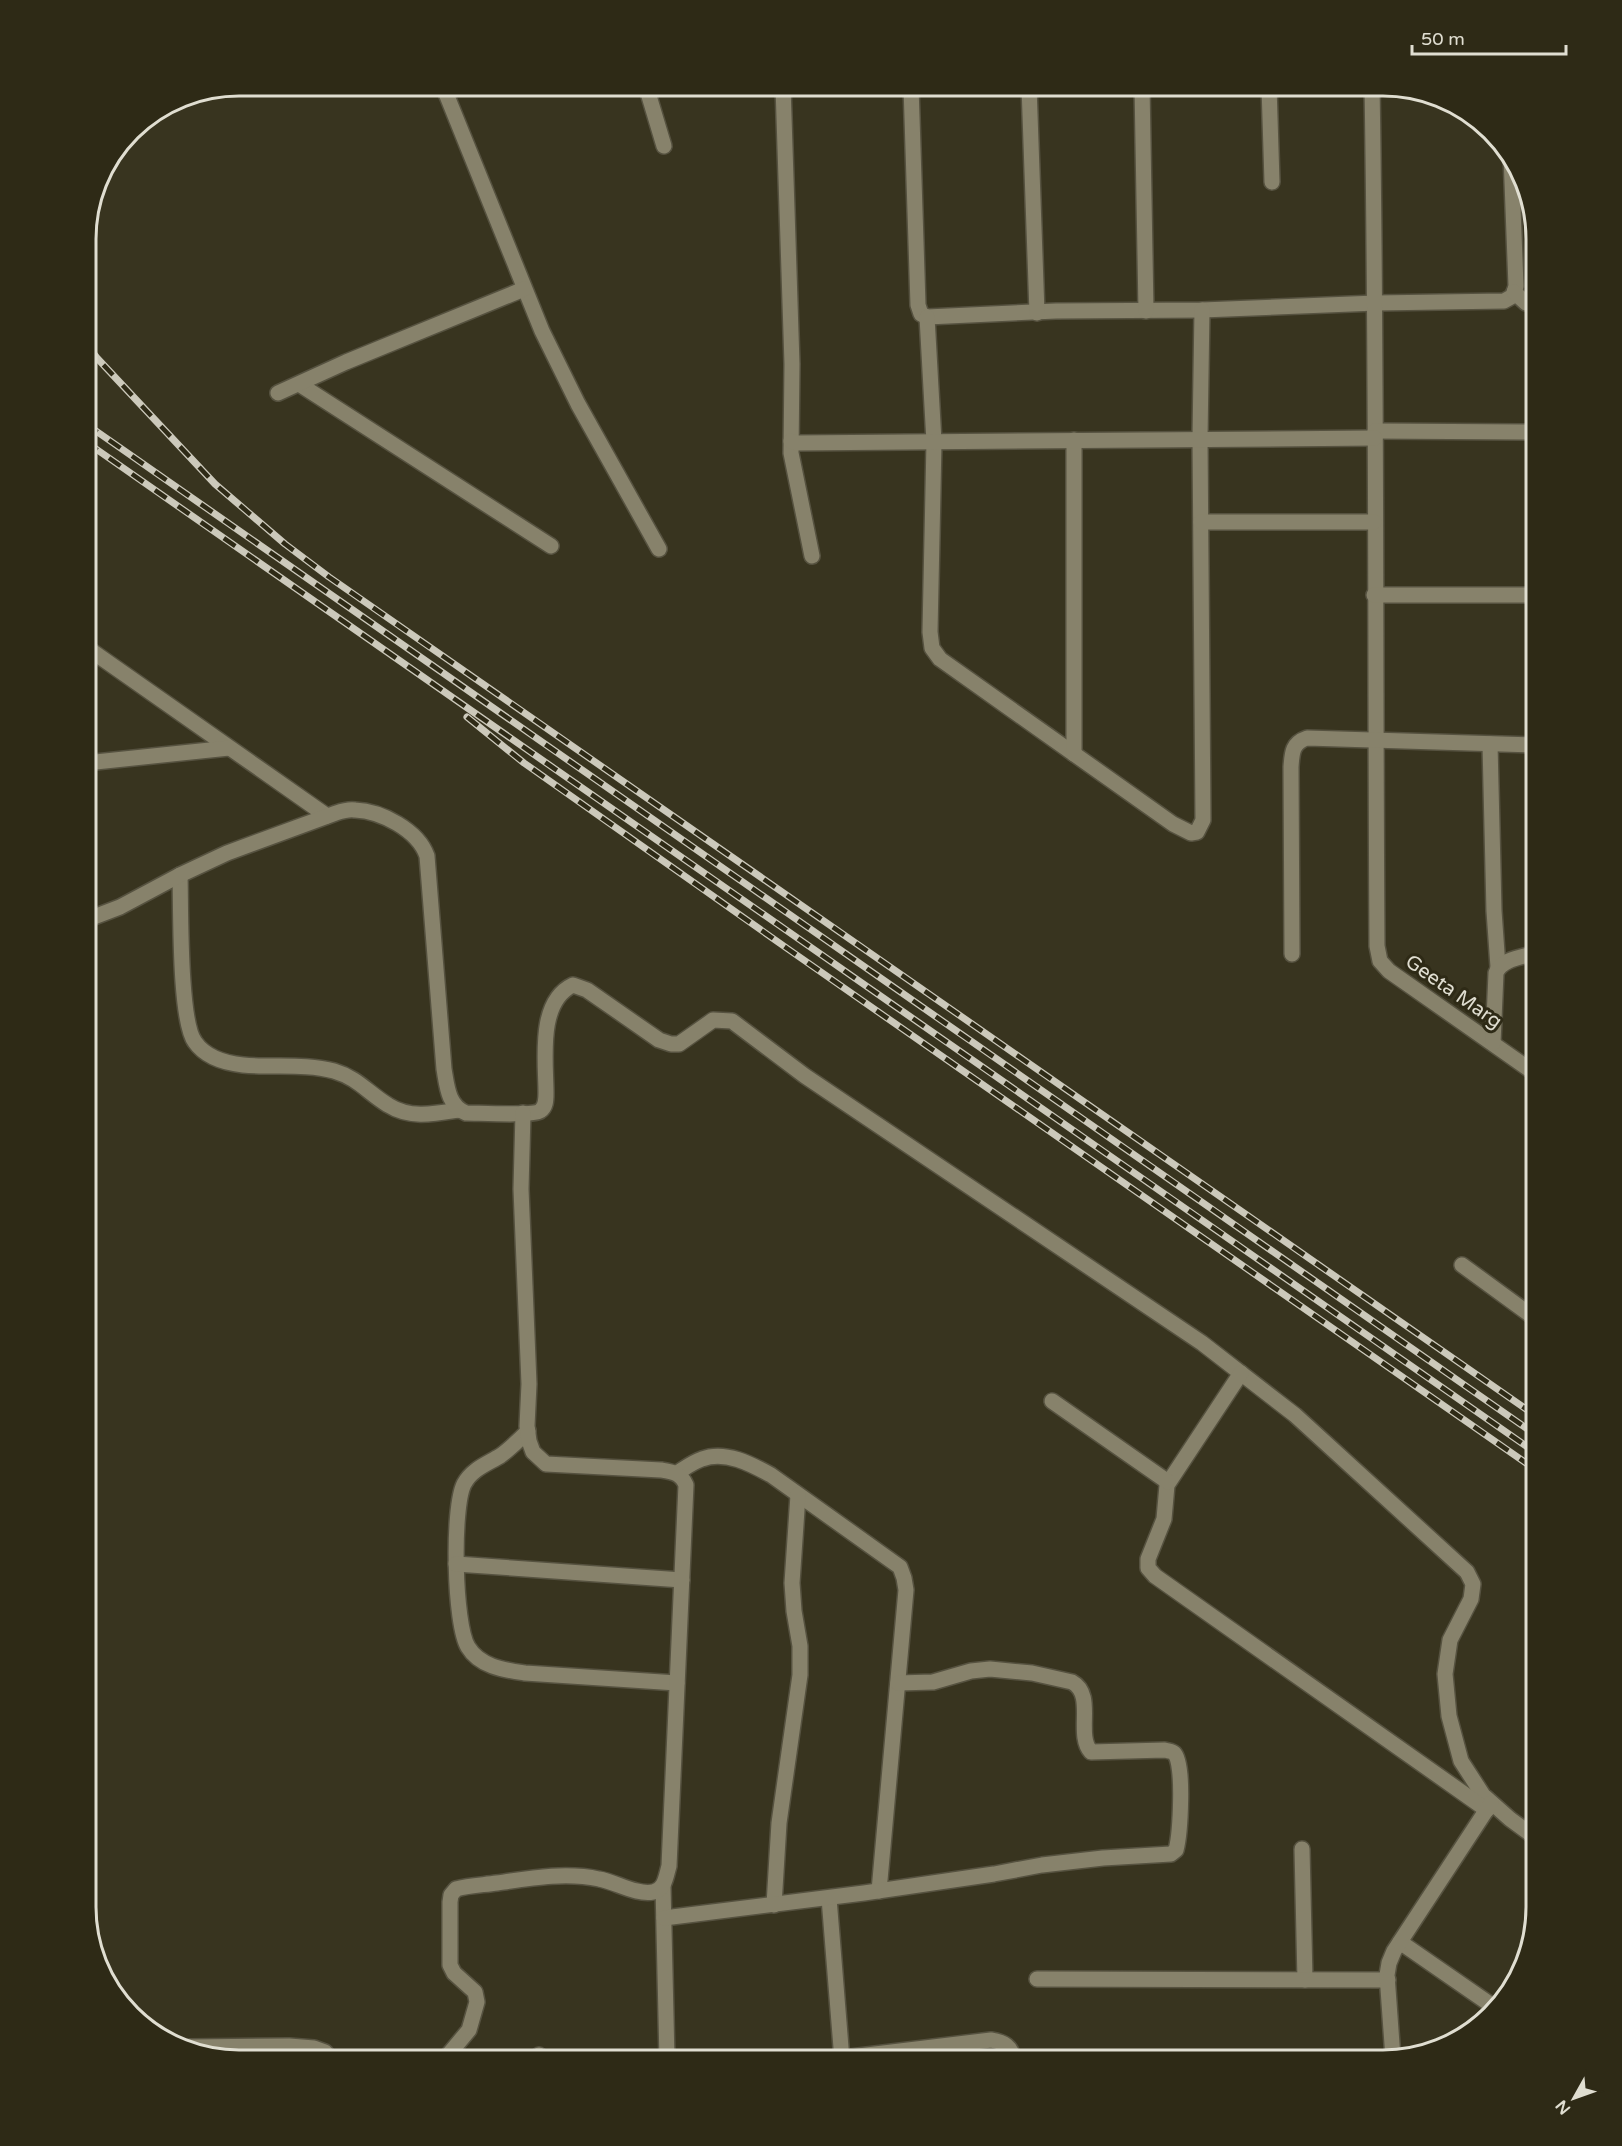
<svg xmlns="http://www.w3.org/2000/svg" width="1622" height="2146" viewBox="0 0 1622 2146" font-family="'Varela Round',sans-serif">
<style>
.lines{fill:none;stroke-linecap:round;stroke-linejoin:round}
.minor-casing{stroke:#565240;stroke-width:18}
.minor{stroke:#87826b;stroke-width:15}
.rail-casing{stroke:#ccc9bb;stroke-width:7}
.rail{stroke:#2e2a16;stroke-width:4.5;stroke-dasharray:14;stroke-linecap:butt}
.labels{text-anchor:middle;stroke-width:6;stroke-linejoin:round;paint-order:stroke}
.street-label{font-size:20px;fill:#e0ded1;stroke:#2e2a16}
.rim{fill:none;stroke:#e0ded1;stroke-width:3}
</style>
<rect width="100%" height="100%" fill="#38341f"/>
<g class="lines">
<defs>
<g id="minor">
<polyline points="443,86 542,331 578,404 659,549"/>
<polyline points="646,86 664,146"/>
<polyline points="783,86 792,364 791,453 812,556"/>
<polyline points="911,86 918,305 921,314 927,317 1056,311 1202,310 1376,303 1504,301 1513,296 1516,286 1511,156"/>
<polyline points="1029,86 1037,313"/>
<polyline points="1142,86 1146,311"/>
<polyline points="1269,86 1272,182"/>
<path d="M1372,86C1377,372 1375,659 1377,946L1380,961L1389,971L1536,1074"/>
<polyline points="1514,292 1526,303 1536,305"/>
<polyline points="927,317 934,442 930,632 932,648 940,659 1173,824 1191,833 1197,832 1203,820 1200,438 1202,310"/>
<polyline points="299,384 551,546"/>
<polyline points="278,393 346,362 524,289"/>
<polyline points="1375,431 1536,432"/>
<polyline points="1074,440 1074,754"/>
<polyline points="791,441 796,443 1375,438"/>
<polyline points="1201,522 1374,522"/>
<polyline points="1374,595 1536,595"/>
<polyline points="86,647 327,816"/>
<polyline points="1490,744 1494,911 1498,967"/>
<polyline points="86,763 229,748"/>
<path d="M180,875C181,907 179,1021 195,1042C206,1058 225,1063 243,1065C273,1068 305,1063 334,1071C358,1078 368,1093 388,1105C410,1119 434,1114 459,1110"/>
<path d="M86,920L120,907L180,875L227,853L336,813C342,811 349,809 355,810C381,811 418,830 427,856L444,1069C447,1086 448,1106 466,1113C479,1113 532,1116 540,1111C546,1107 546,1100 546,1093C546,1061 537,1002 573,985L587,990L659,1040L671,1044H679L713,1020L732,1021L805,1076L1202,1343L1295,1415L1467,1572L1473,1584L1471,1599L1450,1640L1445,1674L1449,1716L1461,1761L1483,1795L1510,1819L1536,1838"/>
<path d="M1292,954L1291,767C1292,753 1292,743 1307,738L1536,745"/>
<path d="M1493,1043L1496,973C1501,959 1523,957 1536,953"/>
<polyline points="1462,1265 1536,1319"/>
<polyline points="1241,1373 1167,1485 1164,1519 1148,1559 1148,1568 1155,1576 1487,1810"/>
<polyline points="1052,1401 1168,1482"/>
<path d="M528,1431C519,1440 510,1449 500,1456C487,1464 472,1469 464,1484C452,1508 454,1624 468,1647C480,1667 505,1670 525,1673L677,1683"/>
<path d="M677,1473C685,1468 693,1462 702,1459C725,1450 751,1464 771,1475L900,1567L904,1578L906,1590L879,1891"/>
<polyline points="456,1564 682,1580"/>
<polyline points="1302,1849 1305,1980"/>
<polyline points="663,1886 667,2060"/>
<polyline points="829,1898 842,2060"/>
<polyline points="774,1905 779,1823 800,1675 800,1646 794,1611 792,1583 798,1495"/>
<path d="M664,1918L864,1893L994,1874L1042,1865L1103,1858L1171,1854L1176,1850C1180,1835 1185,1763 1174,1753C1172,1751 1168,1751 1165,1750L1091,1752C1075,1734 1096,1695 1072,1682L1032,1673L990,1669L971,1671L933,1682L898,1683"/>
<polyline points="1400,1942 1494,2007"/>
<polyline points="1037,1979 1388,1980"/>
<polyline points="189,2047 289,2046 314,2048 325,2052 331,2060"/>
<polyline points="539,2055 539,2060"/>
<path d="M842,2058L991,2040C1004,2042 1012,2046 1013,2060"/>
<polyline points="1393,2058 1387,1975 1389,1963 1394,1951 1491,1803"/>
<path d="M444,2060L469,2030L477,2002L475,1992L454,1973L450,1965V1902L451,1895L456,1889C470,1885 484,1885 497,1883C531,1878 566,1872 599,1879C616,1882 636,1895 653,1892C665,1890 666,1876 669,1866L686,1485C681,1473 673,1472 661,1470L546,1464L533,1452L529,1441L527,1426L529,1384L521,1189L523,1113"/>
</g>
</defs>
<use href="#minor" class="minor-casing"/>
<use href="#minor" class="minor"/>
<defs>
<g id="rail">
<polyline points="86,343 97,358 215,484 285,544 329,577 1536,1416"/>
<polyline points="86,424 1536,1435"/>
<polyline points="86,442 1536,1453"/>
<polyline points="467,717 524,763 788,949 1536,1470"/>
</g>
</defs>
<use href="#rail" class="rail-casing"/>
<use href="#rail" class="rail"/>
</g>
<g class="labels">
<g class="street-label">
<text transform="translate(1454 991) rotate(35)" y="7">Geeta Marg</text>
</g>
</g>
<path d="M0 0H1622V2146H0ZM239 96H1383A143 143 0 0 1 1526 239V1907A143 143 0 0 1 1383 2050H239A143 143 0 0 1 96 1907V239A143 143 0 0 1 239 96Z" fill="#2e2a16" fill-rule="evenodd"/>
<path class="rim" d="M239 96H1383A143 143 0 0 1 1526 239V1907A143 143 0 0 1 1383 2050H239A143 143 0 0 1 96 1907V239A143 143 0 0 1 239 96Z"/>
<g transform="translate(1574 2098) rotate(230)" stroke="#2e2a16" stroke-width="4.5" paint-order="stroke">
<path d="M0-4.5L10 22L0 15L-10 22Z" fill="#e0ded1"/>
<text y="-9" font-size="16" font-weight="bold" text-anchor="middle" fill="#e0ded1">N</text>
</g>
<path d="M1412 45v9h154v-9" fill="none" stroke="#e0ded1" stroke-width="3"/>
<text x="1421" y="45" font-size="18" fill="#e0ded1" stroke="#2e2a16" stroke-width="4.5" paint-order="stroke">50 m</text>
</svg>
